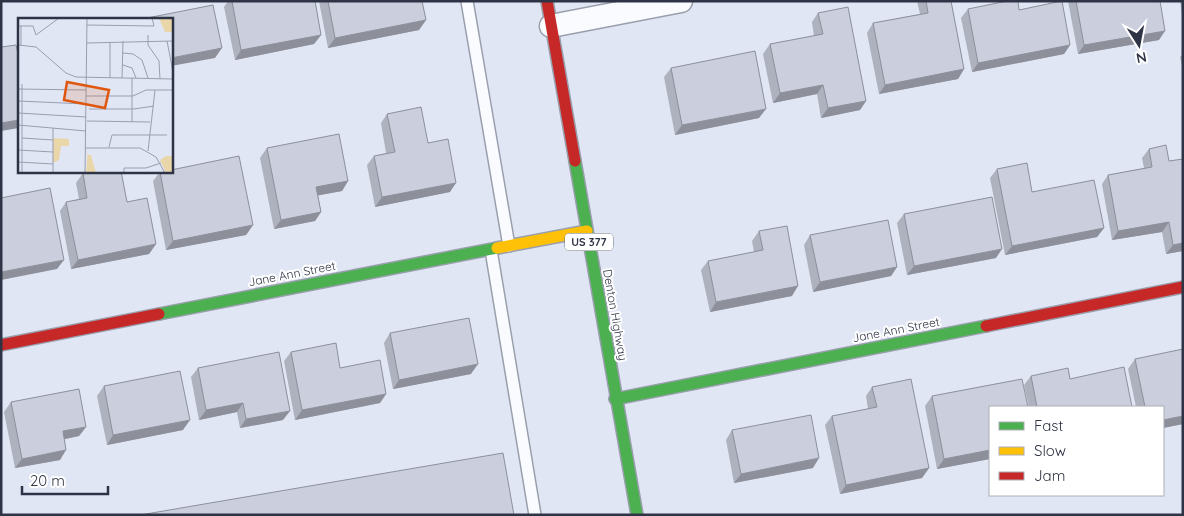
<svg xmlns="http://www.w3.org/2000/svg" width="1184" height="516" viewBox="0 0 1184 516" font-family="Quicksand,sans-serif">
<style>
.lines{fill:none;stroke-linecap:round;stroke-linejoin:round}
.lane-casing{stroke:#9a9fad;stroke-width:14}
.street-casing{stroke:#9a9fad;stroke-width:25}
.fast-casing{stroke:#9a9fad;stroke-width:14}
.slow-casing{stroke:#9a9fad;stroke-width:14}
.jam-casing{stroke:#9a9fad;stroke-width:14}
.lane{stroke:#fafbfe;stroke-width:11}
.street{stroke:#fafbfe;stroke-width:22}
.fast{stroke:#4caf50;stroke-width:11}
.slow{stroke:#ffc107;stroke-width:11}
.jam{stroke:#c62828;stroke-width:11}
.wall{fill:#aeb1be}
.shaded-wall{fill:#8d909b}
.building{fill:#cacedd;stroke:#8d909b}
.labels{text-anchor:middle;stroke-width:4;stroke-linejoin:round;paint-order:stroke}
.shield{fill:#fff;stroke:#6d717d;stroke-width:1}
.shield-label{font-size:11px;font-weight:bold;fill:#2e3445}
.street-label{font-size:12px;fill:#2e3445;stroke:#fff}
.inset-road{fill:none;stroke:#999faf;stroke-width:1}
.view{fill:#df570f;fill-opacity:0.15;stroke:#df570f;stroke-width:2.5}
.inset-edge{fill:none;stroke:#2e3445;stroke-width:2.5}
</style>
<rect width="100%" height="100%" fill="#e1e6f5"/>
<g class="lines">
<defs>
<g id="lane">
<polyline points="467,1 509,246"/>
<polyline points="491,250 535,515"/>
</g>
<polyline id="street" points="551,26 681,1"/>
<g id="fast">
<polyline points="575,161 637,515"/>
<polyline points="159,314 497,248"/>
<polyline points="615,399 986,326"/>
</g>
<polyline id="slow" points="497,248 587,231"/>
<g id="jam">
<polyline points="547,1 575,161"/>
<polyline points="986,326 1183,287"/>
<polyline points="1,345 159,314"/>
</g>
</defs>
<use href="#lane" class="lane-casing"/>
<use href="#street" class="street-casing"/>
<use href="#fast" class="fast-casing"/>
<use href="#slow" class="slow-casing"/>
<use href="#jam" class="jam-casing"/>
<use href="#lane" class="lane"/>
<use href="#street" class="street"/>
<use href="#fast" class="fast"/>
<use href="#slow" class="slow"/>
<use href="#jam" class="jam"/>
</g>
<g class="wall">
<polygon points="228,1 315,1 321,35 314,44 235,60 224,7"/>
<polygon points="319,1 422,1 426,20 419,30 328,48"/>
<polygon points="917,1 951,1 964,69 958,79 879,94 867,33 873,23 920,14"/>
<polygon points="1068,1 1160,1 1159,40 1078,54"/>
<polygon points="1180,1 1183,1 1183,20"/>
<polygon points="968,9 1019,10 1070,45 1064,54 972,72 961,18"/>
<polygon points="818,13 866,101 860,110 821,118 817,94 773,103 763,54 770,44 814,36 812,22"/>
<polygon points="1183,54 1183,69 1180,57"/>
<polygon points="671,68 759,118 675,135 664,77"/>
<polygon points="387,114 428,143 450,192 375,207 367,165 374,156 386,153 381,123"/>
<polygon points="267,148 348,181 342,191 318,195 321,212 315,221 274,229 260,158"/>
<polygon points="1149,149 1169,161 1183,159 1183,251 1166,254 1162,232 1112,240 1102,184 1108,175 1144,168 1142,158"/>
<polygon points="997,169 1032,192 1104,228 1097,237 1005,255 990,178"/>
<polygon points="160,172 253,225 246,235 166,250 153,181"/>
<polygon points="83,173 127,202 156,244 149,254 71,269 60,211 66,202 79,199 76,183"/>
<polygon points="904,214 996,258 907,275 897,223"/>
<polygon points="759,231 792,296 710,312 701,270 708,261 754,252 752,241"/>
<polygon points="810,235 897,267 891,276 813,292 804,245"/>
<polygon points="390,333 471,374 393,389 384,343"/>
<polygon points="291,352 340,368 386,394 380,403 295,420 284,361"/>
<polygon points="1135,359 1183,424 1163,428 1163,407 1136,407 1128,369"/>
<polygon points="198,368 283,420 240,428 237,412 199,420 191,377"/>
<polygon points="1031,376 1070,379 1132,407 1029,407 1024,385"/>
<polygon points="104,386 183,430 107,445 97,396"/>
<polygon points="872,387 929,468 922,478 840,494 825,425 832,416 868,409 866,396"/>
<polygon points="932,396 990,407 990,459 937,469 925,406"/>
<polygon points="11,402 86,427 79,436 64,439 60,460 15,468 4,412"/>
<polygon points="732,430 813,468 734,483 726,440"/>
</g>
<g class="shaded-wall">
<polygon points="426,20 419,30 328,48 335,38"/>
<polygon points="1165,31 1159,40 1078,54 1084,45"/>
<polygon points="321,35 314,44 235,60 241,50"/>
<polygon points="1070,45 1064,54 972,72 978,63"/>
<polygon points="222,48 215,58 171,66 171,58"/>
<polygon points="964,69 958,79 879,94 885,85"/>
<polygon points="823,85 817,94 773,103 780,93"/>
<polygon points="866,101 860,110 821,118 828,108"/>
<polygon points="766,109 759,118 675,135 682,125"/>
<polygon points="19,120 19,128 1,131 1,123"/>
<polygon points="348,181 342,191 310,197 316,187"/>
<polygon points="456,183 450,192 375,207 382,197"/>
<polygon points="321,212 315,221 274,229 281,220"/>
<polygon points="1169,222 1162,232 1112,240 1118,231"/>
<polygon points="253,225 246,235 166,250 173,241"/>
<polygon points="1104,228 1097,237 1005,255 1012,246"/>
<polygon points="1183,243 1183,251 1166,254 1173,245"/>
<polygon points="156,244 149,254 71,269 78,260"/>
<polygon points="1002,249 996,258 907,275 914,266"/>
<polygon points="64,260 57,269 1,280 1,272"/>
<polygon points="897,267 891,276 813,292 820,282"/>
<polygon points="798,286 792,296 710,312 716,302"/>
<polygon points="478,364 471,374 393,389 399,380"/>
<polygon points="386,394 380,403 295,420 302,410"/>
<polygon points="243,403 237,412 199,420 206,410"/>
<polygon points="290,411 283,420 240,428 246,419"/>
<polygon points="1183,416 1183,424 1163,428 1163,420"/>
<polygon points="190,420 183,430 107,445 113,435"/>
<polygon points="86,427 79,436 56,441 63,431"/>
<polygon points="66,450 60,460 15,468 22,459"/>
<polygon points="990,450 990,459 937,469 944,459"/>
<polygon points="819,458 813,468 734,483 741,474"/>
<polygon points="929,468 922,478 840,494 846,485"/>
</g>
<g class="building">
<polygon points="232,1 315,1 321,35 241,50"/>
<polygon points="328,1 422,1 426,20 335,38"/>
<polygon points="926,1 951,1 964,69 885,85 873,23 928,13"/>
<polygon points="1007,1 1018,1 1019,10 1062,1 1070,45 978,63 968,9"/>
<polygon points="1076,1 1160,1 1165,31 1084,45"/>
<polygon points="213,5 222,48 171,58 171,19 142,19"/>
<polygon points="848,7 866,101 828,108 823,85 780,93 770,44 823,34 818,13"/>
<polygon points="16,45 19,58 19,120 1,123 1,47"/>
<polygon points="755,51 766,109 682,125 671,68"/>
<polygon points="421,107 428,143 448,139 456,183 382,197 374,156 395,152 387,114"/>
<polygon points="339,134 348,181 316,187 321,212 281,220 267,148"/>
<polygon points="1166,145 1169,161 1183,159 1183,243 1173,245 1169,222 1118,231 1108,175 1152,167 1149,149"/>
<polygon points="239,156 253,225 173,241 160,172 171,171 171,170"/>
<polygon points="1027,163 1032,192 1094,180 1104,228 1012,246 997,169"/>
<polygon points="92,171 121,171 127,202 147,198 156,244 78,260 66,202 87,198 83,173"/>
<polygon points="50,188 64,260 1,272 1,198"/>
<polygon points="992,197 1002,249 914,266 904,214"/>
<polygon points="888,220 897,267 820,282 810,235"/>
<polygon points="787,226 798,286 716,302 708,261 763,250 759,231"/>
<polygon points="469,318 478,364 399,380 390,333"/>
<polygon points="336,343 340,368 380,360 386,394 302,410 291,352"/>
<polygon points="1183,349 1183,416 1163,420 1163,407 1145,407 1135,359"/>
<polygon points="279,352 290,411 246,419 243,403 206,410 198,368"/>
<polygon points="1124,367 1132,407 1037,407 1031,376 1068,368 1070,379"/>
<polygon points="180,371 190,420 113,435 104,386"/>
<polygon points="911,379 929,468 846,485 832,416 877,407 872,387"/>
<polygon points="1022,379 1028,407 990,407 990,450 944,459 932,396"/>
<polygon points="79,389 86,427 63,431 66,450 22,459 11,402"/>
<polygon points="811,415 819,458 741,474 732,430"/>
<polygon points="503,453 514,515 140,515"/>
</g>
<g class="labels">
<rect class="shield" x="565" y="233.5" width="48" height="17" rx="4"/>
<g class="shield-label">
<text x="589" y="246">US 377</text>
</g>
<g class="street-label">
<text transform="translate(292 274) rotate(-11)" y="4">Jane Ann Street</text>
<text transform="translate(615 315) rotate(80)" y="4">Denton Highway</text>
<text transform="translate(896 330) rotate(-11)" y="4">Jane Ann Street</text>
</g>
</g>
<g transform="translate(18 18)">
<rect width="155" height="155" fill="#e1e6f5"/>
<path d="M141,0H155V14H147ZM35,120L51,121V128H43L41,142L35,145ZM70,130V137H73L78,155H68ZM148,138H155V155H148L142,142Z" fill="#e9d7aa"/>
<path class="inset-road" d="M69,7L136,8L134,0M0,8H15L18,17L41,0M3,8V27M130,17V27L141,43L142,61M149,23L155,54M69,25L155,23M0,27L18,29L48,55L58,59L155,61M105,35L115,36L124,42L130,60M105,47L114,50L118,60M92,60V24M104,60L105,23M114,60V104M0,71L68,72M68,78H115L128,72H155M0,83L68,86M71,91H116L136,88M0,95L68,99M69,103L132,104M0,107L68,113M4,120L35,122M91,129L94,117H149M67,130H122L138,139L147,155M0,132L35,134M130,133L137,72M0,144L35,146M4,155V66M35,155V110M67,155L69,0M106,155V150H128L143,145"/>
<path class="view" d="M49,64L91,72L87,90L46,82Z"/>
<rect width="155" height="155" class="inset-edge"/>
</g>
<rect width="1184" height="516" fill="none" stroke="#2e3445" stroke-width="5"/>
<rect x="989" y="406" width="175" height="90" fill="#ffffff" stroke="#abaeb5"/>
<rect x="999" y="422" width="25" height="8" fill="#4caf50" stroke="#abaeb5"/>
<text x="1034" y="431" font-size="15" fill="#2e3445">Fast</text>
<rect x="999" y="447" width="25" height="8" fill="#ffc107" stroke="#abaeb5"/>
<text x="1034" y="456" font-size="15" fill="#2e3445">Slow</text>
<rect x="999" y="472" width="25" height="8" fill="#c62828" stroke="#abaeb5"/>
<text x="1034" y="481" font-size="15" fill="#2e3445">Jam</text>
<g transform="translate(1139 45) rotate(169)" stroke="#ffffff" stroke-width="4" paint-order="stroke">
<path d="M0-4L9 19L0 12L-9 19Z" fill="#2e3445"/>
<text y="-8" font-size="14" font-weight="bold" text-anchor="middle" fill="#2e3445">N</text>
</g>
<path d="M22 486v8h86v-8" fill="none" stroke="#2e3445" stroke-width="2.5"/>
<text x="30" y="486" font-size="15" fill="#2e3445" stroke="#ffffff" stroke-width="4" paint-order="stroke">20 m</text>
</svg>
